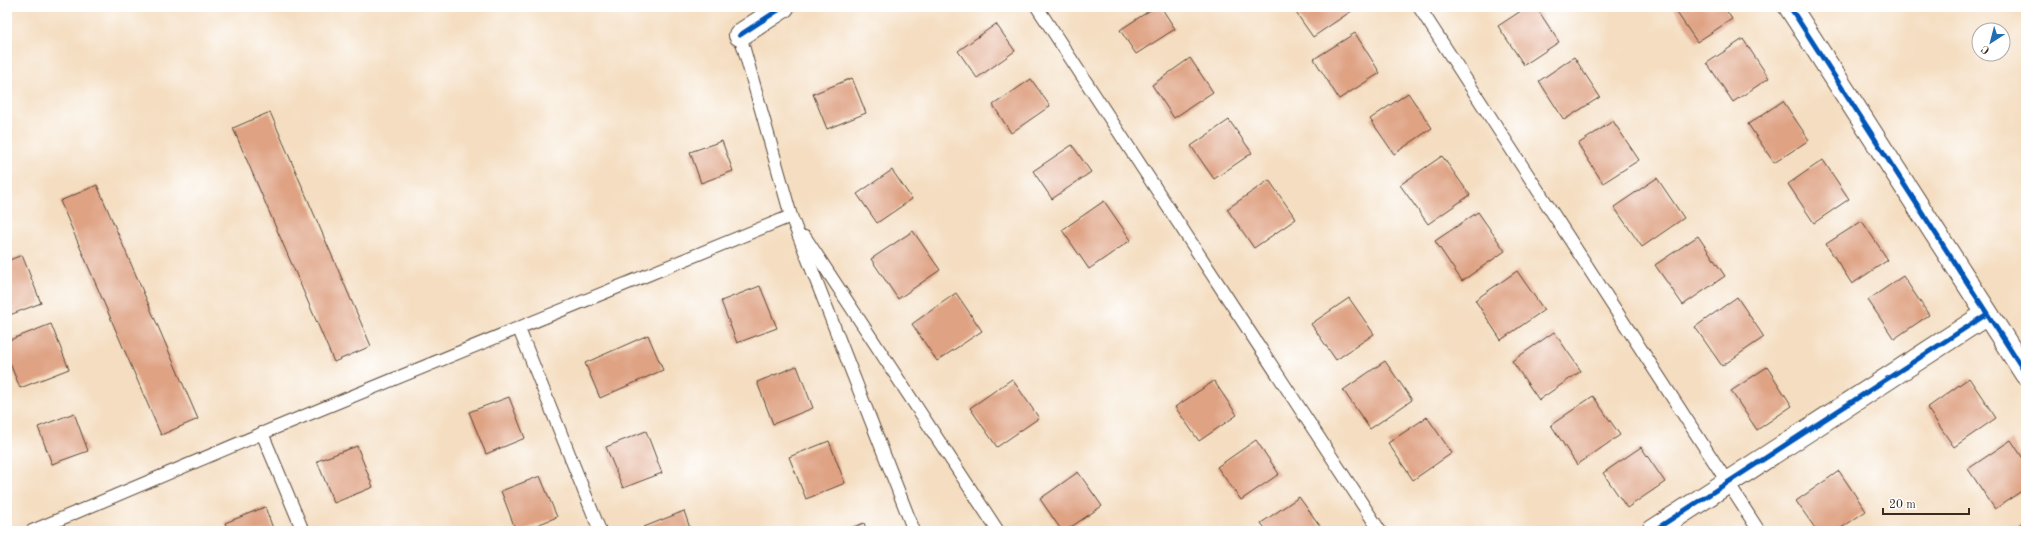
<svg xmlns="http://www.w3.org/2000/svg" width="2033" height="538" viewBox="0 0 2033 538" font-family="'Old Standard TT',serif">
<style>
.building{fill:#dfa384}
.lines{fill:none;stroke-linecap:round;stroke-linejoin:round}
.service-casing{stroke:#574536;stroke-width:14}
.minor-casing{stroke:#574536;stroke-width:24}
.service{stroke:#fff;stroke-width:12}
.minor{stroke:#fff;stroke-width:22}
.cycleway-casing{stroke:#fff;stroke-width:8}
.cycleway{stroke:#0057b8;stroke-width:5}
</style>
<rect width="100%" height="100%" fill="#fff"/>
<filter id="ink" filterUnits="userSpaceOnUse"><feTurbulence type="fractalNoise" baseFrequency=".025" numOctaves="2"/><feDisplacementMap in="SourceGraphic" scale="8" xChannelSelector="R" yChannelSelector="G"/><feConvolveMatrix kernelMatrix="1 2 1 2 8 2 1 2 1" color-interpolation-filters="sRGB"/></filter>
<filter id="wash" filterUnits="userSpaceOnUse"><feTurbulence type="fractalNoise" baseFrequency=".012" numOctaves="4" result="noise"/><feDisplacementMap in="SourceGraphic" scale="16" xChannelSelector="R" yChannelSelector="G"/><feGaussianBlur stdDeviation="0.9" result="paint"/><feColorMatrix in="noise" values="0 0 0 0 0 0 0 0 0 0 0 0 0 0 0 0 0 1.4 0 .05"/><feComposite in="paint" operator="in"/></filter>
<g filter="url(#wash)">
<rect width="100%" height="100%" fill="#f4ddc0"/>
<g id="blocks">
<g class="building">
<polygon points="1155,7 1161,7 1175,29 1136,54 1120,30"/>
<polygon points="1292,7 1355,7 1356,8 1313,37"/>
<polygon points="1527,7 1536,7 1559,42 1524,65 1498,26"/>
<polygon points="1673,7 1724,7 1732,19 1697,42"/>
<polygon points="996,24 1015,51 977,78 958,51"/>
<polygon points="1355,33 1380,73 1339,99 1314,59"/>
<polygon points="1743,39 1769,78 1733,102 1707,63"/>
<polygon points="1574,57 1600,97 1564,120 1539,81"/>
<polygon points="1190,58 1213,92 1174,118 1152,85"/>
<polygon points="852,78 866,113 827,129 813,94"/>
<polygon points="1031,79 1050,106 1011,133 993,105"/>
<polygon points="1408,93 1432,128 1394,154 1370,119"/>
<polygon points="1783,101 1809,140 1774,163 1748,124"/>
<polygon points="270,112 371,346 334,362 233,128"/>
<polygon points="1229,120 1252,153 1214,179 1191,146"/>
<polygon points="1613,121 1639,160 1603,183 1578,144"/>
<polygon points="722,141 733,171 701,183 690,152"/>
<polygon points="1072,145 1091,172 1052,199 1033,171"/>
<polygon points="1442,156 1470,195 1428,224 1400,185"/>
<polygon points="1823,160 1849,199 1814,223 1788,184"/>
<polygon points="892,170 912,199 877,223 857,194"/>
<polygon points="1657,178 1684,218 1642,247 1614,207"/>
<polygon points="1269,180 1296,219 1254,248 1227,209"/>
<polygon points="97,185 198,419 161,435 60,201"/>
<polygon points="1104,201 1131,240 1089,269 1062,230"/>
<polygon points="1478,212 1505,251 1462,281 1435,241"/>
<polygon points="1862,221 1888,260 1852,284 1826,244"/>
<polygon points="913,231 940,270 898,299 871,259"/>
<polygon points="1698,236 1725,276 1683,305 1655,265"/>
<polygon points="22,255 41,303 7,316 7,261"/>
<polygon points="1517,271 1544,310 1501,340 1475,300"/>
<polygon points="1903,276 1929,315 1894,339 1868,300"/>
<polygon points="760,286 777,328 737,343 721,301"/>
<polygon points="956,293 982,331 937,361 912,324"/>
<polygon points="1737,297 1764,337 1722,366 1695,327"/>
<polygon points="1349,298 1374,334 1336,360 1311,324"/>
<polygon points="51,324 69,369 20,388 7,356 7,341"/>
<polygon points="1554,332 1581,371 1539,400 1512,361"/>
<polygon points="648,335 663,370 600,398 585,363"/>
<polygon points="1385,361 1412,400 1370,429 1343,390"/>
<polygon points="797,366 813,408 773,424 757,382"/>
<polygon points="1767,367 1792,406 1757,430 1731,391"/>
<polygon points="1969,378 1996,418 1954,447 1927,408"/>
<polygon points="1012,379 1039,418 997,447 970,408"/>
<polygon points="1214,381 1237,415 1199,441 1175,407"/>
<polygon points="1593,396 1620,435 1577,465 1551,425"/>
<polygon points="509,397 525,438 486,454 469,412"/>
<polygon points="74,413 88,451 52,464 38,427"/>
<polygon points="1427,417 1452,453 1413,480 1388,443"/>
<polygon points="646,431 662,473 623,488 606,447"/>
<polygon points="1256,440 1279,474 1241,500 1217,467"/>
<polygon points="2011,440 2026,463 2026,488 1995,509 1968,469"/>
<polygon points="829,441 845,483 806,499 789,457"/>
<polygon points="357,446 373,487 334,503 317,461"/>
<polygon points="1641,447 1665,482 1627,508 1603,473"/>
<polygon points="1839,471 1866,511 1837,531 1817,531 1796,501"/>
<polygon points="1078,472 1102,506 1065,531 1062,531 1040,499"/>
<polygon points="540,476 557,517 522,531 516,531 501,491"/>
<polygon points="1299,497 1323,530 1267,531 1261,523"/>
<polygon points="265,507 274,531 228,531 225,523"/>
<polygon points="684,511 691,531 646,531 644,527"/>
<polygon points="2026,521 2026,531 2011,531"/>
<polygon points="864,523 867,531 843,531"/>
</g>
</g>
</g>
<g filter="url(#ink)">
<use href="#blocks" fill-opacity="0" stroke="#574536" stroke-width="1"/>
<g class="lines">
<defs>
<g id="service">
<polyline points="1037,7 1380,531"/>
<polyline points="1419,7 1759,531"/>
<polyline points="740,35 791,216 914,531"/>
<polyline points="805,237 998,531"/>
<polyline points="519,329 600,531"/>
<polyline points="262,433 303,531"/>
<polyline points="32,531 275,428 791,216"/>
</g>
<g id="minor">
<polyline points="1790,7 2026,374"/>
<polyline points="740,35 783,7"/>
<polyline points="1653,531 1987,314"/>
</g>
</defs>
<use href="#service" class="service-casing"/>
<use href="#minor" class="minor-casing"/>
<use href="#service" class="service"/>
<use href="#minor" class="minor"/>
<defs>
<g id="cycleway">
<polyline points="1790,7 2026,374"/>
<polyline points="740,35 783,7"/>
<polyline points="1653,531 1987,314"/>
</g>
</defs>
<use href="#cycleway" class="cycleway-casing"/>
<use href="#cycleway" class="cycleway"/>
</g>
</g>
<rect width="2033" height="538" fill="none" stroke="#fff" stroke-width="24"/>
<g transform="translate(1991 42) rotate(216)"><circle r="19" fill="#ffffff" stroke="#b1aaa5"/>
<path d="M0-3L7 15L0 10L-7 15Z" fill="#1f6fb2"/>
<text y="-6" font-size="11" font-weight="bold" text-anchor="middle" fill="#3b2a1e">С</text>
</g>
<path d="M1883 508v6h86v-6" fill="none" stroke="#3b2a1e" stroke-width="2"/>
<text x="1889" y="508" font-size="12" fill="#3b2a1e" stroke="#ffffff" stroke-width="3" paint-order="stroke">20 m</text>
</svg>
